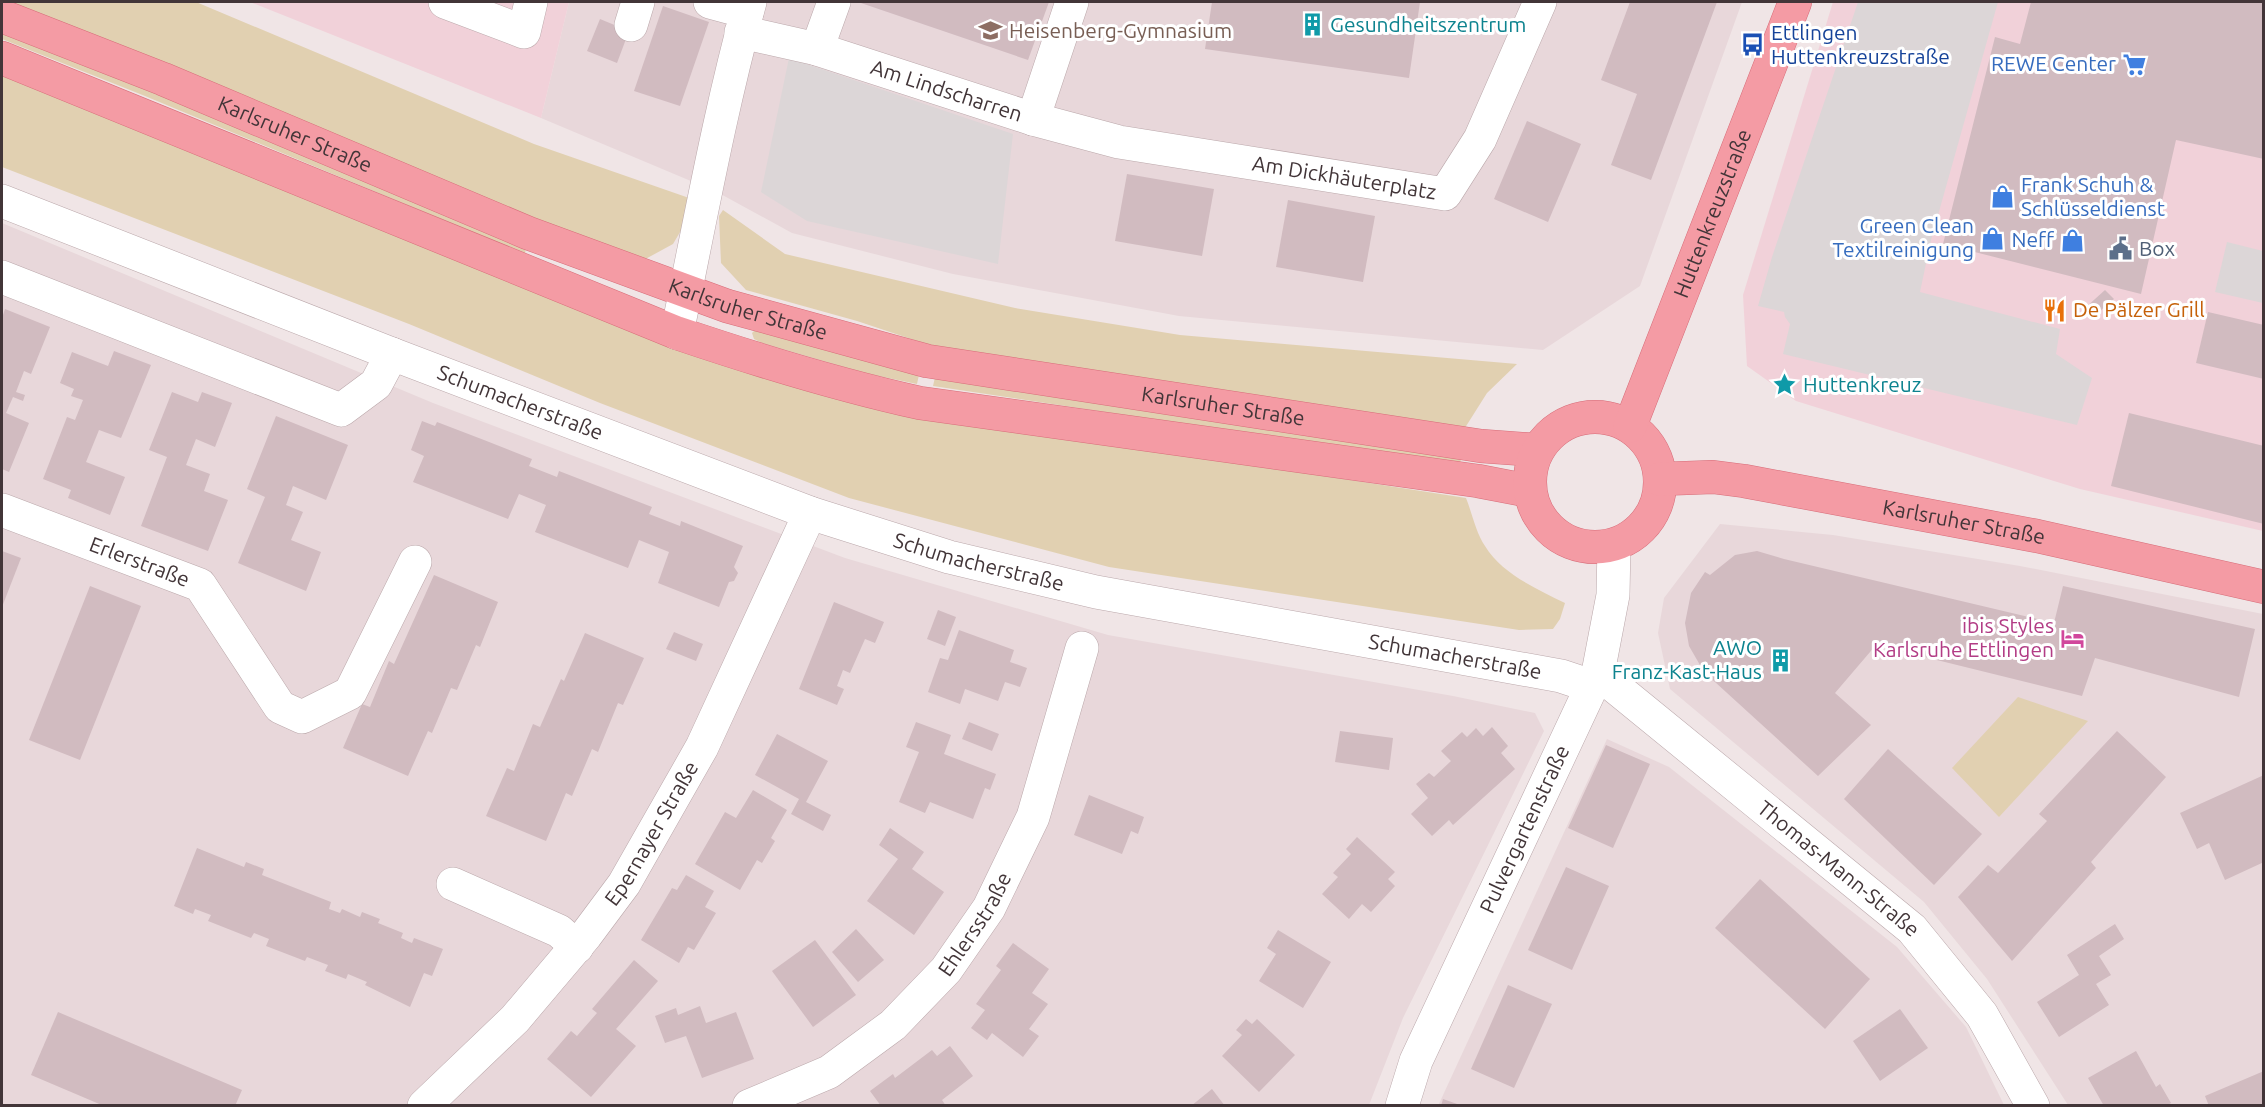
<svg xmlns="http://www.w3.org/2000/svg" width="2265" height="1107" viewBox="0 0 2265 1107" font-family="Ubuntu,sans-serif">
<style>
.residential{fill:#e8d7da}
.commercial{fill:#f1d1d9}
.green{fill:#e1d0b1}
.parking{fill:#dcd6d7}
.building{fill:#d1bbc0}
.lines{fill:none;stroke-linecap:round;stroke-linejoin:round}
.minor-casing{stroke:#bba8ab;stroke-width:34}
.major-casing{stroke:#d76d79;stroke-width:34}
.minor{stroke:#fff;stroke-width:33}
.major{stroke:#f49ba4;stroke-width:33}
.labels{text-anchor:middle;stroke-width:6;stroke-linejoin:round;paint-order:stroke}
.culture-label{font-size:21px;fill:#0d838f;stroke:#fff;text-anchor:start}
.education-label{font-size:21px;fill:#785e54;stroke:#fff;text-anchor:start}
.transit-label{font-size:21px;fill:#164399;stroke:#fff;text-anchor:start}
.shop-label{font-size:21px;fill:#366cbe;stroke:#fff;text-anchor:end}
.street-label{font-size:21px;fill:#423538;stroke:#fff}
.service-label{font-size:21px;fill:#4e5e75;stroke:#fff;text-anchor:start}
.food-label{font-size:21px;fill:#c56008;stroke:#fff;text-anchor:start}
.hotel-label{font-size:21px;fill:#b23c85;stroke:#fff;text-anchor:end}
</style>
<rect width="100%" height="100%" fill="#f0e5e6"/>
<g class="residential">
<polygon points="569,2 1742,2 1640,286 1543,350 1179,316 953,274 792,233 717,192 541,118"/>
<polygon points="2,223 433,403 845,558 1108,635 1453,696 1535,713 1544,731 1403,1018 1369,1105 2,1105"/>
<polygon points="1720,524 1833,535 2020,566 2263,614 2263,1105 2068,1105 1987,979 1924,902 1670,689 1658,633 1664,598"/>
<polygon points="1607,739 1669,767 1897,947 1966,1027 2004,1105 1438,1106"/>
</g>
<g class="commercial">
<polygon points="250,2 569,2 541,118"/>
<polygon points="1833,2 2263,2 2263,531 2080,489 1796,401 1747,366 1743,295"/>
</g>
<g class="green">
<polygon points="2,2 196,2 534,144 692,199 686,222 673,244 640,262"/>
<polygon points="2,25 526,247 525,254 145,96 2,39"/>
<path d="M2,74L896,409L1466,498C1472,513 1476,533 1485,546C1502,574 1537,589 1565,603L1560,619L1553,629L1519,630L1109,567L849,498L600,403L409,324L2,167Z"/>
<polygon points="723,210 785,254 1015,308 1180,335 1517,364 1487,393 1463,431 938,348 857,321 746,290 721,263 719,216"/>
<polygon points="756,329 920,370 917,384 864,373 762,343 754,339 752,333"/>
<polygon points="936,373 1462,453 1459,470 1184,424 933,386"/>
<polygon points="2018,697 2088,721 1999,817 1952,768"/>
</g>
<g class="parking">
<polygon points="1858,2 1998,2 1931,240 1920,292 2060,329 2056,354 2092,378 2077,425 1783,354 1790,324 1785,317 1784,312 1758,306 1772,257"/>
<polygon points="789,58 1013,134 998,264 807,221 761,192"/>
<polygon points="2227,242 2263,251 2263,303 2215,292"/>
</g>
<g class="building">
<polygon points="858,2 1049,2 1028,60"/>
<polygon points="1212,2 1420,2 1409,78 1205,49"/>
<polygon points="1630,2 1717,2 1651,180 1611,165 1637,94 1601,80"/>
<polygon points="2031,2 2264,2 2264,159 2176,140 2141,294 1943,244 1995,37 2020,44"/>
<polygon points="663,6 709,22 680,106 634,91"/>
<polygon points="600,19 629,31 617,63 587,51"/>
<polygon points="1527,121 1581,144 1548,222 1494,199"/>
<polygon points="1127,174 1214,189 1202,256 1115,241"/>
<polygon points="1288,200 1375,216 1363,282 1276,267"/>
<polygon points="2105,290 2114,299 2093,317 2085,308"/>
<polygon points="5,309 50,327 31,374 24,371 16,392 25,395 23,401 13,397 6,413 29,423 9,472 2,469 2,318"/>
<polygon points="2208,312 2264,325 2264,379 2196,363"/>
<polygon points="114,351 151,365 121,438 99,430 86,462 125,477 110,515 68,498 71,490 43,479 67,417 75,420 83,400 71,396 74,389 60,383 72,352 108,366"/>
<polygon points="172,392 198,402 202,392 232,403 215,447 196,439 186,465 210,474 204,491 228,500 208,551 141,526 167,457 149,450"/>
<polygon points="2129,413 2264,446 2264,524 2111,486"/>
<polygon points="276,416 348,445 326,500 293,486 286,505 303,512 291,540 321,552 306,591 238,563 265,497 247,489"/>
<polygon points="422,421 435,426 437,422 484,440 532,459 529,466 557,477 559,471 652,507 649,514 680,526 681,521 743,546 734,567 738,573 734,581 729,582 719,607 658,583 669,552 639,540 628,568 535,532 546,505 519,494 508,519 413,482 424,456 411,450"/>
<polygon points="2,551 21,558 2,607"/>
<polygon points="1757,551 1784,559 2054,623 2063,586 2255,629 2239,697 2095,658 2082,696 1876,645 1835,693 1871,725 1818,776 1704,672 1689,646 1685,623 1691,593 1705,572 1710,575 1735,555"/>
<polygon points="434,575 498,602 480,647 476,645 457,690 451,688 432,733 428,731 408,776 343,748 362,704 370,707 389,661 394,664"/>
<polygon points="90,586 141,606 80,760 29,740"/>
<polygon points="834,602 884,622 875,643 865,639 850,673 843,670 837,686 844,689 837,705 799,689"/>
<polygon points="938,610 956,617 945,646 927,639"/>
<polygon points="959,630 1014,650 1010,662 1027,668 1020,687 1005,682 998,701 965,689 960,704 928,692 940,658 948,660"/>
<polygon points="674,632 703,644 696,661 666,649"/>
<polygon points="585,633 644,658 623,705 618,703 598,752 592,749 572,796 566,793 546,841 486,816 507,768 514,771 533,724 540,727 561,679 564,681"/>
<polygon points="916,722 951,735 944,754 996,774 990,790 985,788 973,819 930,802 925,813 899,802 919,752 906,747"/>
<polygon points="969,722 999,734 992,751 962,739"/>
<polygon points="1492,727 1508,746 1501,753 1515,769 1453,825 1449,820 1432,836 1411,814 1428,798 1416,784 1429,773 1434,777 1451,761 1441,751 1462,732 1467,737 1476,728 1483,736"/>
<polygon points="1340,731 1393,738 1389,770 1335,762"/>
<polygon points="2117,731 2166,777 2091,862 2096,868 2012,961 1958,897 1988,865 1998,873 2047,821 2039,814"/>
<polygon points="777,734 828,761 806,802 831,815 823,831 791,814 799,799 755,775"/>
<polygon points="1606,745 1650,764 1613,848 1568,828"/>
<polygon points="1888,749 1982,834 1934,885 1844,799"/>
<polygon points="2264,775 2264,862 2225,880 2209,843 2197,849 2180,813"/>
<polygon points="753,790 787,810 771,838 775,841 762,863 757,860 740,890 695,864 725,812 736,818"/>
<polygon points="1089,795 1144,817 1138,834 1131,831 1122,854 1074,835"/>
<polygon points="890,828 924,852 912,869 944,892 914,935 867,901 898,859 879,845"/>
<polygon points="1357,837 1395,872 1388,879 1395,886 1371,912 1362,904 1349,919 1322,894 1338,877 1333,873 1351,854 1346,849"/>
<polygon points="197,848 244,867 246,862 264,869 262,875 331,902 329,909 340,913 342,909 360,917 362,912 380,919 378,923 403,933 401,938 412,943 414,938 443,949 432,976 424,973 410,1007 365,985 367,982 348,974 346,979 325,971 328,965 307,957 305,961 266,946 269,939 254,933 251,938 208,921 211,915 195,909 193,914 174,906"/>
<polygon points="1566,867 1609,886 1572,970 1528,950"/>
<polygon points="686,875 714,891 705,907 716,913 694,950 688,947 679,963 641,940 672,888 677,890"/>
<polygon points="1760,879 1870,979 1825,1029 1715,928"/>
<polygon points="2115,924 2124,939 2099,956 2111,975 2096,984 2109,1005 2059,1037 2037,1002 2079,975 2067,955"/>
<polygon points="856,929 884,960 858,982 832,952"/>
<polygon points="1278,930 1331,962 1303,1008 1259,981 1276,954 1267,948"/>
<polygon points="815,940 856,995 813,1027 772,971"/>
<polygon points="1013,943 1049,969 1032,993 1048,1004 1029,1029 1039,1036 1023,1057 992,1033 987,1040 971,1028 985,1010 976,1004 1001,970 996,966"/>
<polygon points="634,960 658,981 616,1029 636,1046 591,1097 547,1059 571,1031 577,1036 597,1013 592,1009"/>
<polygon points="1508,985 1552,1004 1514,1088 1471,1069"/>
<polygon points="700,1006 706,1023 736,1012 754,1059 702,1078 686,1036 665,1043 655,1016 676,1008 678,1015"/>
<polygon points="1900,1009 1928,1048 1880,1081 1853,1041"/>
<polygon points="58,1012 242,1090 235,1106 104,1106 31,1075"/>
<polygon points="1246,1019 1252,1024 1257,1019 1295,1055 1259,1092 1222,1056 1242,1035 1236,1030"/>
<polygon points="950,1046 973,1076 942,1100 946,1106 881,1106 870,1091 893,1074 895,1078 932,1050 937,1056"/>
<polygon points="2136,1051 2156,1087 2160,1084 2171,1103 2166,1106 2104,1106 2088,1078"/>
<polygon points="2264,1071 2264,1106 2209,1106 2205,1096"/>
<polygon points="1212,1089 1225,1106 1191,1106"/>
<polygon points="1443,1099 1460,1105 1460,1106 1441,1106"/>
</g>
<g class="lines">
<defs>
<g id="minor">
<polyline points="445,2 524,32 531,2"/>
<polyline points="710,2 747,12"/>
<polyline points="631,25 638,2"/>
<path id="s1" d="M741,32L817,49L1033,119L1119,142L1445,194L1480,139L1540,2"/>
<polyline points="817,49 834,2"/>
<polyline points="1033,119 1072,2"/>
<path id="s2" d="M2,201L392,354L810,513L949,557L1096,592L1561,676L1591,686"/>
<polyline points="2,277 341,410 376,384 392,354"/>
<path d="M677,333C700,222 720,110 750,2"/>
<path id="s3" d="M2,510L200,585L280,707L302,717L350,693L415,562"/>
<path id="s4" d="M1598,673L1912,929L1982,1015L2033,1106"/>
<polyline points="453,884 559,931 577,947"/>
<path id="s5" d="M424,1106L515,1019L586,935L624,884L702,747L810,513"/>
<path id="s6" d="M749,1106L829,1072L893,1025L946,970L989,908L1033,817L1082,648"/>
<path id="s7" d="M1402,1106L1416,1061L1598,673L1613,595L1614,545"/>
</g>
<g id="major">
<path id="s8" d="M2,16L163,79L528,233L727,306L927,361L1481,446L1537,450"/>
<path d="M2,58L677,333C757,360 838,385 920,403L1478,481L1530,491"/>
<circle cx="1595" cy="482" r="65"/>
<path id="s9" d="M1630,426L1795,2"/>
<path id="s10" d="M1660,479L1713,477L1744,481L2037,536L2264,587"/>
</g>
</defs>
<use href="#minor" class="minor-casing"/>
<use href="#major" class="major-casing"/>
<use href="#minor" class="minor"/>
<use href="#major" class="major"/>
</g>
<defs>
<symbol id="building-bare" viewBox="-9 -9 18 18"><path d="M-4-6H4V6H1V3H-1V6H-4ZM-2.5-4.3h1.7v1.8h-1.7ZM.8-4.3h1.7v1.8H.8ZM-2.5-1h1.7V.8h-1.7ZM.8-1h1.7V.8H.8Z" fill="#0f9aa8" stroke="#fff" stroke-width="2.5" paint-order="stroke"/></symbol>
<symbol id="school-bare" viewBox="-9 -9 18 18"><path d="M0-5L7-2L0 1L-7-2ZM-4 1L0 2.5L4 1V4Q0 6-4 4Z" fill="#8d6e63" stroke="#fff" stroke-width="2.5" paint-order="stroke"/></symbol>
<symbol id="bus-bare" viewBox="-9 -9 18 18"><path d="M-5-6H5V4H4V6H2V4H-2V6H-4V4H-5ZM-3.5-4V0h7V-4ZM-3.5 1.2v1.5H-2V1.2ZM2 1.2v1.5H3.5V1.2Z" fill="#1a4fb4" stroke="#fff" stroke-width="2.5" paint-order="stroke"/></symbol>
<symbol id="supermarket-bare" viewBox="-9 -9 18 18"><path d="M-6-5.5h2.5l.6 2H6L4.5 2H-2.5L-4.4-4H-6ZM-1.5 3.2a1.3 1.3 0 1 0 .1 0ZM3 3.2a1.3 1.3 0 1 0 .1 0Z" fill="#3f7fe0" stroke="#fff" stroke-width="2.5" paint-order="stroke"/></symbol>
<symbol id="shop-bare" viewBox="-9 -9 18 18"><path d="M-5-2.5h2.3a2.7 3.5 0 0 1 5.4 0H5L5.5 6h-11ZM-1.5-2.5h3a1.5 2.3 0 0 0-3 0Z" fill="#3f7fe0" stroke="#fff" stroke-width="2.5" paint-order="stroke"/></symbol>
<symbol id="civic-bare" viewBox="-9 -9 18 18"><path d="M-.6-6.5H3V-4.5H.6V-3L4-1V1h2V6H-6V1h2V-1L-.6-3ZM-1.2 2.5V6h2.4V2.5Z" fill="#5c6f8a" stroke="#fff" stroke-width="2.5" paint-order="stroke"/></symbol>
<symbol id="restaurant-bare" viewBox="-9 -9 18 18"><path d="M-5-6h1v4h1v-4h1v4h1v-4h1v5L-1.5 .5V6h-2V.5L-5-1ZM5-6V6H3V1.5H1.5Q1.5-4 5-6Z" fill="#e8710a" stroke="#fff" stroke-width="2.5" paint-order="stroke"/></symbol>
<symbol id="sight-bare" viewBox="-9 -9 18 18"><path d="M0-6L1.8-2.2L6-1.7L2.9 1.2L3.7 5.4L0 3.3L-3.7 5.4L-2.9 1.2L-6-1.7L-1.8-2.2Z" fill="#0f9aa8" stroke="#fff" stroke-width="2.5" paint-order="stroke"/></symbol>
<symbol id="hotel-bare" viewBox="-9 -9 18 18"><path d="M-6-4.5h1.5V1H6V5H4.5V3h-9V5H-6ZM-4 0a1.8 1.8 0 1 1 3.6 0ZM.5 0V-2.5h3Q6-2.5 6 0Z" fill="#d1479c" stroke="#fff" stroke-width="2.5" paint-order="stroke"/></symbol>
</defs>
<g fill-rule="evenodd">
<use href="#building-bare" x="1296" y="8" width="33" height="33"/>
<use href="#school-bare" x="974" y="14" width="33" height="33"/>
<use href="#bus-bare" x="1736" y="28" width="33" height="33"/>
<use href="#supermarket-bare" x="2118" y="48" width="33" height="33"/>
<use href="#shop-bare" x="1986" y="180" width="33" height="33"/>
<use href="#shop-bare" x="1976" y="222" width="33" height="33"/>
<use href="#shop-bare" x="2056" y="224" width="33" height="33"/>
<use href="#civic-bare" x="2104" y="232" width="33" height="33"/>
<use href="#restaurant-bare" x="2038" y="294" width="33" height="33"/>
<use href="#sight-bare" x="1768" y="368" width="33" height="33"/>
<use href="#hotel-bare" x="2056" y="622" width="33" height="33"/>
<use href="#building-bare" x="1764" y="644" width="33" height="33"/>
</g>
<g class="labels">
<g class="culture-label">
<text x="1330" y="32">Gesundheitszentrum</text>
<text x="1803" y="392">Huttenkreuz</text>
<text x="1762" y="655" text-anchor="end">AWO<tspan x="1762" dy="24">Franz-Kast-Haus</tspan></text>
</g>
<g class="education-label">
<text x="1009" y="38">Heisenberg-Gymnasium</text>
</g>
<g class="transit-label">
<text x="1771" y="40">Ettlingen<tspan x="1771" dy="24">Huttenkreuzstraße</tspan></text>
</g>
<g class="shop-label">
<text x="2116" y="71">REWE Center</text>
<text x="2021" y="192" text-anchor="start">Frank Schuh &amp;<tspan x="2021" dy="24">Schlüsseldienst</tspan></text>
<text x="1974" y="233">Green Clean<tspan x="1974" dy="24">Textilreinigung</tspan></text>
<text x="2054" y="247">Neff</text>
</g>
<g class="street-label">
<text dy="7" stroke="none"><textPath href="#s1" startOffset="214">Am Lindscharren</textPath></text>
<text dy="7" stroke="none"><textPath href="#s8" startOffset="316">Karlsruher Straße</textPath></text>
<text dy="7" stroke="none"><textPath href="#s1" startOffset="622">Am Dickhäuterplatz</textPath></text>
<text dy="7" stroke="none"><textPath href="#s9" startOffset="228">Huttenkreuzstraße</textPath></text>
<text dy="7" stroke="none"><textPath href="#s8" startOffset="802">Karlsruher Straße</textPath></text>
<text dy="7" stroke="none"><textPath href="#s2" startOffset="556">Schumacherstraße</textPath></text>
<text dy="7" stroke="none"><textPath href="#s8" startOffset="1288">Karlsruher Straße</textPath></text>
<text dy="7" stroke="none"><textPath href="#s10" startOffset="308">Karlsruher Straße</textPath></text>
<text dy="7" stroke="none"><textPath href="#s3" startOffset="147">Erlerstraße</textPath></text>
<text dy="7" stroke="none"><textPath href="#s2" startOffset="1042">Schumacherstraße</textPath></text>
<text dy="7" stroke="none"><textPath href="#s2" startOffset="1528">Schumacherstraße</textPath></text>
<text dy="7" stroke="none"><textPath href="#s7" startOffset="303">Pulvergartenstraße</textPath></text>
<text dy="7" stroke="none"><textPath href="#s5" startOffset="357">Epernayer Straße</textPath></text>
<text dy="7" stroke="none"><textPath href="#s4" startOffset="310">Thomas-Mann-Straße</textPath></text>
<text dy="7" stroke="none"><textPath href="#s6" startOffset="297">Ehlersstraße</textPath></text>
</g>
<g class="service-label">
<text x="2139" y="256">Box</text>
</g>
<g class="food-label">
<text x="2073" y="317">De Pälzer Grill</text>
</g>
<g class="hotel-label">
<text x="2054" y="633">ibis Styles<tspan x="2054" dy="24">Karlsruhe Ettlingen</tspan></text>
</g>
</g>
<rect width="2265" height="1107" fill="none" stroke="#423538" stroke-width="6"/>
</svg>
